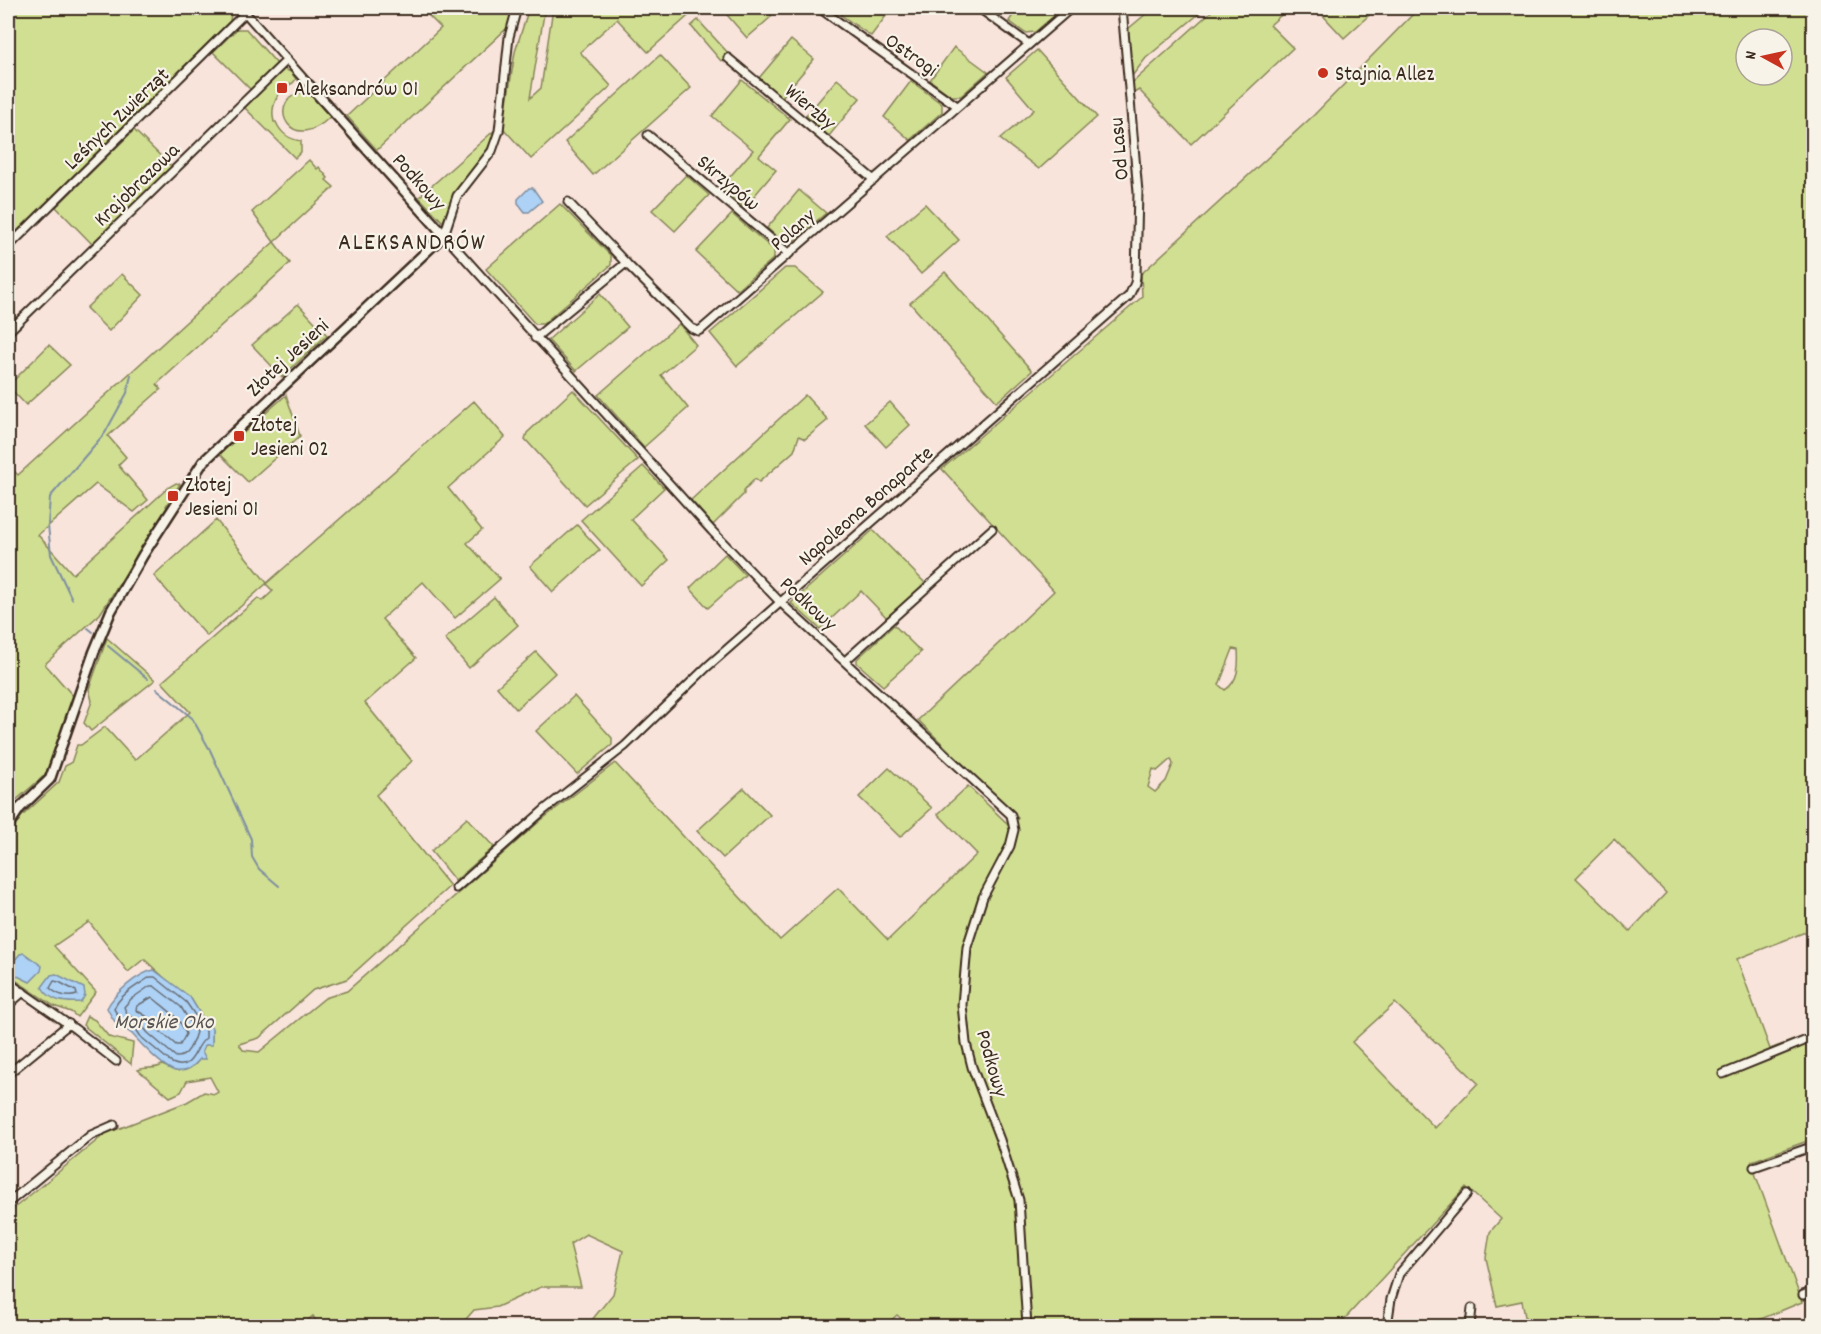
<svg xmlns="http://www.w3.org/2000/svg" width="1821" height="1334" viewBox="0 0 1821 1334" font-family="Dekko,sans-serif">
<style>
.green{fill:#d1df92;stroke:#868458;stroke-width:1.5;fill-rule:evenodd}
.water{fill:#add2f6;stroke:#7f8fa0;stroke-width:1.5}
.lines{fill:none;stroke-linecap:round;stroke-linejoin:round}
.shore{stroke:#696d74;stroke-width:1.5}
.stream{stroke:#7f8fa0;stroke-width:2}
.minor-casing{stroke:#3b2a1e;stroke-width:11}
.tertiary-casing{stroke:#3b2a1e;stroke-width:13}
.minor{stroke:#f7f3e8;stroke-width:7}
.tertiary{stroke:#f7f3e8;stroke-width:8}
.poi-dot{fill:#c8321e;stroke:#f7f3e8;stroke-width:2}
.labels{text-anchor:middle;stroke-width:4.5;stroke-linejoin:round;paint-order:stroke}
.street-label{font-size:21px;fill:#3b2a1e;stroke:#f7f3e8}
.poi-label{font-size:21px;fill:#3b2a1e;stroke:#f7f3e8;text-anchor:start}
.water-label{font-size:22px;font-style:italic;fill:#585454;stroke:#f7f3e8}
.quarter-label{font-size:24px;letter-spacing:1.5px;fill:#3b2a1e;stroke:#f7f3e8}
</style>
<rect width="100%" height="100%" fill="#f9e4dc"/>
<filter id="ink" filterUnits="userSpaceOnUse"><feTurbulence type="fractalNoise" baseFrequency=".0167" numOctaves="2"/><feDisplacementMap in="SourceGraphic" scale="12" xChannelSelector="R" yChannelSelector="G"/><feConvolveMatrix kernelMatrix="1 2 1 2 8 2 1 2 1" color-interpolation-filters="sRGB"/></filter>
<g filter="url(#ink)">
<g class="green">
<polygon points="8,8 161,8 164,11 168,8 226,8 231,13 230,21 8,240"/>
<polygon points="421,8 515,8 507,28 377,150 347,116 441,28"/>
<polygon points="529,8 545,8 530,98 541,88 553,8 697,8 648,52 617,19 580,52 611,86 531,159 503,128 515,52"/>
<polygon points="721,8 764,8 772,16 747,38"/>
<polygon points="846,8 892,8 871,36 841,15"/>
<polygon points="1018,8 1063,8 1035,32 1025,33 1009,21"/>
<polygon points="1153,8 1206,8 1146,58 1132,76 1128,29"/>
<polygon points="1215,8 1289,8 1270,25 1293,48 1191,144 1139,90 1134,93 1132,83"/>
<polygon points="1316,8 1377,8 1344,38"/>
<path d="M1419,8H1813V929L1737,959L1770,1049L1813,1033V1139L1752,1161L1756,1176L1802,1302L1744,1326H1506L1526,1322L1522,1301L1497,1306L1486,1258L1490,1232L1501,1219L1466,1187L1338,1326H909L897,1315L885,1326H587L613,1294L623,1251L586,1234L570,1244L581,1287H541L497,1307L474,1310L460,1326H374L369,1322L354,1326H319L313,1316L301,1326H8V1213L105,1134L187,1102L204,1092L215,1094L218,1092L210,1077L187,1081L181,1092L170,1097L138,1070C146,1066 154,1070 162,1065L176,1071C201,1065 195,1066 205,1045L212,1044V1029L205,1022L190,997L172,985L144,959L128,972L89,922L54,946L96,992L77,1017L71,1012L54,1006L8,975V839L21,817L59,782L65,766L71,763L77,745H81L105,727L135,760L190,712L162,682L258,598L262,601L273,591L266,584L207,636L154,576L216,520L267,583L474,401L505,437L448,488L482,530L467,543L500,579L455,618L423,582L382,619L416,658L365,703L412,761L376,795L450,886L347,979L313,990L259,1038L239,1044L243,1050L259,1052L325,998L347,991L540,821L615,763L780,940L838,888L888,940L977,854L938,814L968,786L1008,824L1018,818L918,720L1054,591L942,469L1142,297L1141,274L1314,115ZM1746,39H1782V75H1746ZM1233,649L1238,650C1239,665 1239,681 1225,690L1219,685ZM1171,759L1173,764L1166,781L1155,792L1148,787L1153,769L1157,771ZM1614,839L1666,893L1630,931L1576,878ZM1395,1003L1478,1083L1435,1128L1352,1042Z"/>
<polygon points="698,20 729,54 721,61 691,26"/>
<polygon points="237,29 246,29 278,65 251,90 213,52"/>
<polygon points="791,40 814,59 782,97 759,78"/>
<polygon points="954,47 988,72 961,96 951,96 930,80"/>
<polygon points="1037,50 1097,117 1039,169 1000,139 1034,110 1006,77"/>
<polygon points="660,55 691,88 593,175 565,142"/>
<path d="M284,69L291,72L296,79L293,83L287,86L285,84L279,89L280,92C274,102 271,110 274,122H276C281,134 289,139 301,141V152L295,158L244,107Z"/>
<polygon points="837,79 860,98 829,136 806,116"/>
<polygon points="742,80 790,119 759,156 776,170 744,208 720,188 753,150 712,116"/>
<polygon points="911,81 942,104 942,112 910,140 884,117"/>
<path d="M298,93L311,94L331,116C291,156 267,105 298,93Z"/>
<polygon points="497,128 487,150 453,195 443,222 419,197"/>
<polygon points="134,130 173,168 93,245 56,207"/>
<polygon points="309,160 317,169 319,167 328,178 326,180 334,187 274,242 290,263 157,384 161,389 108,436 126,457 118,465 148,500 134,512 96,484 38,535 73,574 169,487 176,483 180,484 166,506 168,507 100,614 45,664 74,697 46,774 13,803 15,807 8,814 8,465 18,475 274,242 252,212"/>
<polygon points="686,175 709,195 675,231 652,210"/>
<polygon points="799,190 826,213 792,242 783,242 767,228"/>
<polygon points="560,204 611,256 611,265 543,324 535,324 486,269"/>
<polygon points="925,204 959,240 921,274 887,236"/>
<polygon points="732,214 774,250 774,258 737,290 696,252"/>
<polygon points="785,268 795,268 823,292 737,366 710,333"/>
<polygon points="945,272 1032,371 997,402 910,303"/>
<polygon points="122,274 143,295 109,331 86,308"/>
<polygon points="600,294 628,327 576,371 548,340"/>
<polygon points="298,304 327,335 282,377 252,345"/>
<polygon points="679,324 696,345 661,375 688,408 644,447 598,395"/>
<polygon points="49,345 70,365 26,405 8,386"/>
<polygon points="573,390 638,460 585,505 525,439 527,433"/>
<polygon points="286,395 300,436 248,482 220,454"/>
<polygon points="805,395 828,420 805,439 799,436 794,451 759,482 755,479 744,490 744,494 713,525 691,500"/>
<polygon points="890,402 910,425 886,447 865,424"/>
<polygon points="643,466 664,488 631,519 669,560 641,586 581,520"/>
<polygon points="577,525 600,550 553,592 530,566"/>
<polygon points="873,530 926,584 888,619 861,591 820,629 791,603"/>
<polygon points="725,554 745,575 708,608 690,588"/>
<polygon points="494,597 518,625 469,668 445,639"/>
<polygon points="894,625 921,652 883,686 857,663 857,659"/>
<polygon points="107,638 155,680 91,731 84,723 92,701 89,689"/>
<polygon points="536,652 555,673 516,709 497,687"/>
<polygon points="574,696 612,738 612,745 577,774 536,731"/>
<polygon points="889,768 932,808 900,837 859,797"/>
<polygon points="744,788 770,815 723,858 697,831"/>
<polygon points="467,818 494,847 455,881 431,851"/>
<polygon points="87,1016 95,1020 109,1037 133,1043 131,1064 83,1025"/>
</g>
<g class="water">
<polygon points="529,188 533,188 542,201 529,212 525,212 518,203 518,199"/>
<polygon points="24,953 42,966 41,971 30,982 9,972 8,968 20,954"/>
<path d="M154,970L190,997L205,1022L212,1028V1045H205L202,1051L206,1059H200C195,1065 186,1073 176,1071C165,1070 140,1043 133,1035C129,1030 122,1029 117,1024C113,1020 110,1014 107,1008C114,994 138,973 154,970Z"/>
<path d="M56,974L84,988L85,995L81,1002C66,1003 50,1002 42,987L51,975Z"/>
</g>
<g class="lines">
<g class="shore">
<path d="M150,977H155L186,1002L206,1031V1038C194,1046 194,1073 172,1063L141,1037L136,1029L121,1020L114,1009C120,994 137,986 150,977Z"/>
<path d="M54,981L59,982L76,991L77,995C68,998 57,995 50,988Z"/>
<path d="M150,986H154L181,1007L196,1032C193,1042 188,1058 176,1057L148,1033L140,1023L127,1014L124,1007L131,999Z"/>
<path d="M152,997C166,1009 179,1016 186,1034L180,1045H176L155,1027L146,1016L136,1010L137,1006Z"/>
</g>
<g class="stream">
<polyline points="72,599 51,555 48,525 50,497 105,433 127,393 131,375"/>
<polyline points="88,628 93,632"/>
<polyline points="108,646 148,679"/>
<polyline points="157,689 192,718 210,750 251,839 252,857 259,869 279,886"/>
</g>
<defs>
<g id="minor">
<polyline points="241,8 309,85"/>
<polyline points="517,8 509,37 499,131 492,151 457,196 444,235 712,531 780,602 1011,815 1014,830 1010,846 983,897 967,947 962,1005 966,1043 972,1067 1000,1140 1019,1200 1027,1326"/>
<polyline points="819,8 957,106"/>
<polyline points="979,8 1029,44"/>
<polyline points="728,58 874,180"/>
<polyline points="648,135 789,254"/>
<polyline points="568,202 626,263"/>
<polyline points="8,247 246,12"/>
<polyline points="8,332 287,60"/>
<polyline points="535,338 626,263 691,328 698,331 702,329 1071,8"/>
<polyline points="845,661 992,529"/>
<polyline points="456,888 544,810 625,746 708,666 1129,296 1135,283 1136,276 1138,192 1122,8"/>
<polyline points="8,982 75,1029 116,1061"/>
<polyline points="8,1005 23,992"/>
<polyline points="8,1074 69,1024"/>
<polyline points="1723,1074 1814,1037"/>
<polyline points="1754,1167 1814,1146"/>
<polyline points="8,1203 91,1135 114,1125"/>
<polyline points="1803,1295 1814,1291"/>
<polyline points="1387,1326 1391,1299 1399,1274 1467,1194"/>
<polyline points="1470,1326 1472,1308"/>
</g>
<polyline id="tertiary" points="8,826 20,808 50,779 94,652 111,611 143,555 203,462 444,235 309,85"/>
</defs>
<use href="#minor" class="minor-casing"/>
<use href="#tertiary" class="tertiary-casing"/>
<use href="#minor" class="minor"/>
<use href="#tertiary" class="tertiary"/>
</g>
</g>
<g class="poi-dot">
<circle cx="1323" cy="73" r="6"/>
<rect x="276" y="82" width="12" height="12" rx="3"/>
<rect x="233" y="430" width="12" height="12" rx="3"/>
<rect x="167" y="490" width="12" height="12" rx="3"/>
</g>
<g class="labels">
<g class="street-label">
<text transform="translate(912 54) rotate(35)" y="7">Ostrogi</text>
<text transform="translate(811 106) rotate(40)" y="7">Wierzby</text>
<text transform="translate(116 118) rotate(-44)" y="7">Leśnych Zwierząt</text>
<text transform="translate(1118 149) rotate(-95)" y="7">Od Lasu</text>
<text transform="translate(420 181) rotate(48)" y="7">Podkowy</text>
<text transform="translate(729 182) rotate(40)" y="7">Skrzypów</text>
<text transform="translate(136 184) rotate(-44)" y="7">Krajobrazowa</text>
<text transform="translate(792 229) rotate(-41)" y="7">Polany</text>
<text transform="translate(287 357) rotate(-43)" y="7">Złotej Jesieni</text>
<text transform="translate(865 505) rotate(-41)" y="7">Napoleona Bonaparte</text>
<text transform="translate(809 603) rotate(43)" y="7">Podkowy</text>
<text transform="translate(993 1063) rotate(74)" y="7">Podkowy</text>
</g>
<g class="poi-label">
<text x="1335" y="80">Stajnia Allez</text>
<text x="294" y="95">Aleksandrów 01</text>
<text x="251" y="431">Złotej<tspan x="251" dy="24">Jesieni 02</tspan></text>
<text x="185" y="491">Złotej<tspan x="185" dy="24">Jesieni 01</tspan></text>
</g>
<g class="water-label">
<text x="164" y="1028">Morskie Oko</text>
</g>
<g class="quarter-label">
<text x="412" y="249">ALEKSANDRÓW</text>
</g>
</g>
<rect width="1821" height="1334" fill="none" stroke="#f7f3e8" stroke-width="30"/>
<rect x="15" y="15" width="1791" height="1304" fill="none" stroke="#3b2a1e" stroke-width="2" filter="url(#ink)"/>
<g transform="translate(1764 57) rotate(278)"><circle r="28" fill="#f7f3e8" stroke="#aca397" stroke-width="1.5"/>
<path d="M0-4.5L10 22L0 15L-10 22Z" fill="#c8321e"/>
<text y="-9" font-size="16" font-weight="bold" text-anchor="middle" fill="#3b2a1e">N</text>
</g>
</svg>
